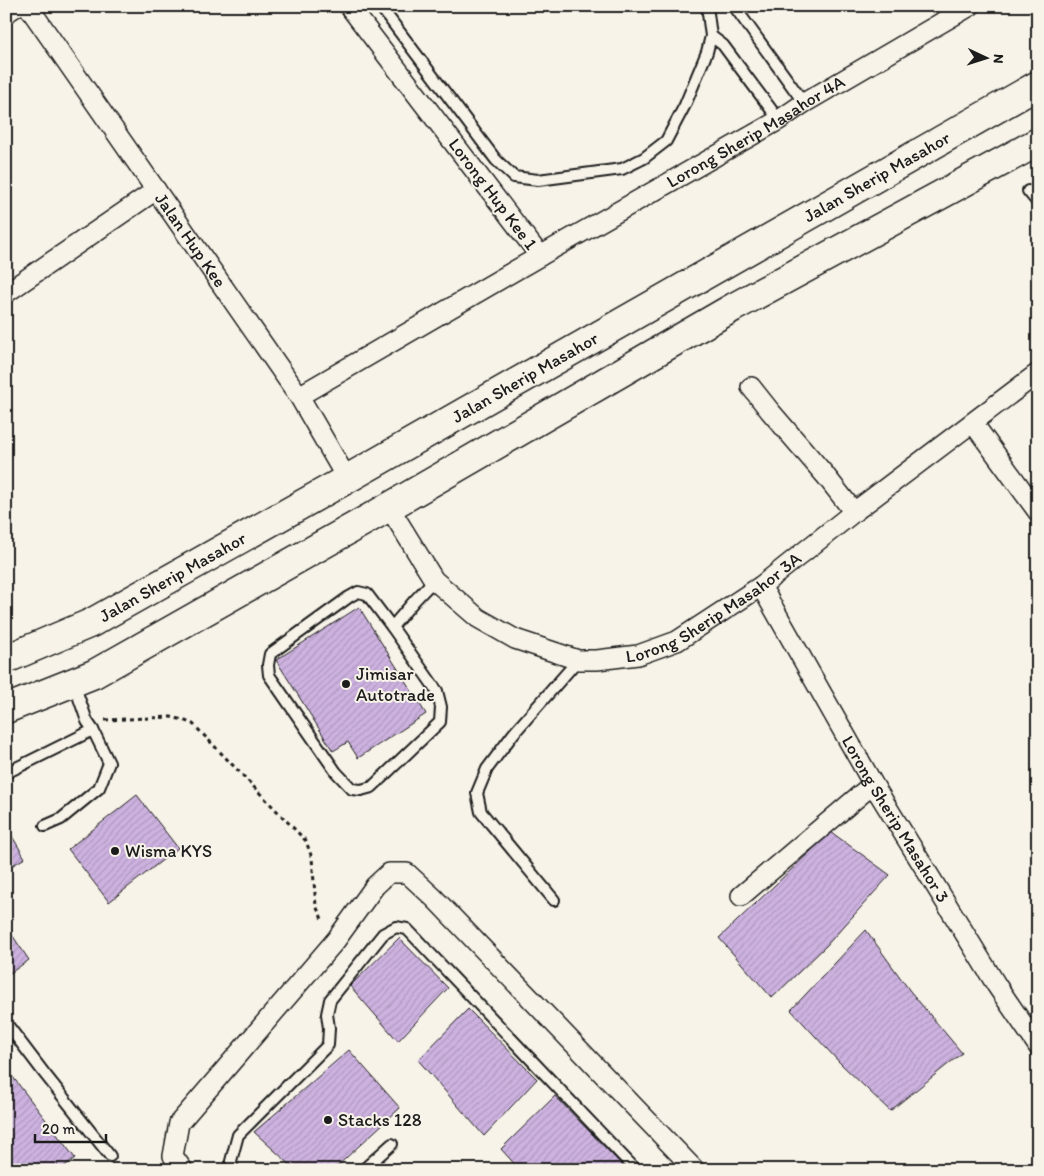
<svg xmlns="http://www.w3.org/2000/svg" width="1044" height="1176" viewBox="0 0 1044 1176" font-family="Itim,sans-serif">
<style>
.building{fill:url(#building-hatch);stroke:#1c1c1c}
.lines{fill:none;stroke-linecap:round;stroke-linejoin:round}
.service-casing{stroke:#1c1c1c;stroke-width:14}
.minor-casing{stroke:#1c1c1c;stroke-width:22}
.secondary-casing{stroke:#1c1c1c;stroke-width:31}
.path{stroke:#1c1c1c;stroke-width:3;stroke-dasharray:4 4;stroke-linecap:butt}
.service{stroke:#f7f3e8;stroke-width:10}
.minor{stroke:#f7f3e8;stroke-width:19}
.secondary{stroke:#f7f3e8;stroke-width:28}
.poi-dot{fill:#1c1c1c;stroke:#f7f3e8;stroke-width:2}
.labels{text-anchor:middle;stroke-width:4;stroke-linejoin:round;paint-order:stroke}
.street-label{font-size:18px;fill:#1c1c1c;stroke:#f7f3e8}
.poi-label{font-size:18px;fill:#1c1c1c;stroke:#f7f3e8;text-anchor:start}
</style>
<defs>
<pattern id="building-hatch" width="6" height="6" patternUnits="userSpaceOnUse" patternTransform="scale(1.25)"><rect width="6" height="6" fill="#cdb2e0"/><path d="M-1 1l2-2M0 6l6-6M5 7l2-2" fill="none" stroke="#af98c0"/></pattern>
</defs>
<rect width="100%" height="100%" fill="#f7f3e8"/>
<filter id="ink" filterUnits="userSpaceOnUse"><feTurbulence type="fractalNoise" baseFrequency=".02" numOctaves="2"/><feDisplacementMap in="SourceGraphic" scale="10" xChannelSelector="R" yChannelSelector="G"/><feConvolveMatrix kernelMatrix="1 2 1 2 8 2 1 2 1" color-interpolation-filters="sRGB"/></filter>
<g filter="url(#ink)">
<g class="building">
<polygon points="359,607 426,714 358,758 348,742 333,751 276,660"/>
<polygon points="137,795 178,848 109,902 68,849"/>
<polygon points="6,826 25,858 6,869"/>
<polygon points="831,832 890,875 826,946 772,998 719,938"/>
<polygon points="6,926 29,960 6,976"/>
<polygon points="866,930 910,991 962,1053 890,1111 839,1062 791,1010"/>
<polygon points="399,938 448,988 398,1041 350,986"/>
<polygon points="468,1009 537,1079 484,1136 418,1060"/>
<polygon points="349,1050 400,1108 333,1170 296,1170 254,1132"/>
<polygon points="6,1068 75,1158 60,1170 6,1170"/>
<polygon points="555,1096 624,1167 620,1170 520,1170 501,1149"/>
</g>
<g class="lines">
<defs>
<g id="service">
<polyline points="380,6 496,160 514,177 538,180 622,169 644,158 666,141 685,105 707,52 711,36 707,6"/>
<polyline points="734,6 804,103"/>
<polyline points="711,36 723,45 779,120"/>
<polyline points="1028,191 1038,203"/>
<polygon points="358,592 367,594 392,627 437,691 441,707 440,722 372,787 361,790 352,789 336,772 269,675 268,665 270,654 349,597"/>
<polyline points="392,627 415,600 434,580"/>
<polyline points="6,773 93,730 87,721 74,684"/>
<polyline points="45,826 61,819 99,788 109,763 93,730"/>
<polyline points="554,900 481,812 477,793 487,769 514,733 578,660"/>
<polyline points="6,1023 44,1073 110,1156"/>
<polyline points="233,1170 231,1161 238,1135 328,1045 329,1028 327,1014 330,1000 383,934 396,927 407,929 636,1170"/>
<polyline points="363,1170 392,1144"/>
</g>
<g id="minor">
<path id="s1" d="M28,6L299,396L347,479"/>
<polyline points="6,13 17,6"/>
<path id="s2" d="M540,256L779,120L804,103L970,6"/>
<polyline points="6,293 156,190"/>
<polyline points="751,387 770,411 825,475 854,512"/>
<polyline points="299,396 540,256 349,6"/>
<polyline points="973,423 1038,512"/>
<path id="s3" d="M389,507L434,580L478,618L515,639L578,660H597L638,655L677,641L761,586L854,512L1038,373"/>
<path id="s4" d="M761,586L873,784L997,986L1038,1046"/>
<polyline points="741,896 873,784"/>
<polyline points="183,1170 173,1156 179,1123 336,940 375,886 389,873 407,873 434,898 695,1170"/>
</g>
<g id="secondary">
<path id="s5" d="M6,659L91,623L347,479L1038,85"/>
<polyline points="6,709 94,674 389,507 734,307 1038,142"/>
</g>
</defs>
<use href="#service" class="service-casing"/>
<use href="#minor" class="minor-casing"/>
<use href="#secondary" class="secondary-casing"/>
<polyline class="path" points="105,720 171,717 183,720 193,724 306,841 312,858 316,906 323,921"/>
<use href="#service" class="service"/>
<use href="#minor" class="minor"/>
<use href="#secondary" class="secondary"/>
</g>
</g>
<g class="poi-dot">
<circle cx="346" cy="684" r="5"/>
<circle cx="115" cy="851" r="5"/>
<circle cx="328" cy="1120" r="5"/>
</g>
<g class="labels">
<g class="street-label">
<text dy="6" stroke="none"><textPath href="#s2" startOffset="249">Lorong Sherip Masahor 4A</textPath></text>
<text dy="6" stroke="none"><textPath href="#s5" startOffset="996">Jalan Sherip Masahor</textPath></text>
<text transform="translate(493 194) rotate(53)" y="6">Lorong Hup Kee 1</text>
<text dy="6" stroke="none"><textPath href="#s1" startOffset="285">Jalan Hup Kee</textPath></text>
<text dy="6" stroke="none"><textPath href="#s5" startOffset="591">Jalan Sherip Masahor</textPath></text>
<text dy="6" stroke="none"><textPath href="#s5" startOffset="186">Jalan Sherip Masahor</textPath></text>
<text dy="6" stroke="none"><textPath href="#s3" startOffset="402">Lorong Sherip Masahor 3A</textPath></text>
<text dy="6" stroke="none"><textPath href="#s4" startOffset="269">Lorong Sherip Masahor 3</textPath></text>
</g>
<g class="poi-label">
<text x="356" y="680">Jimisar<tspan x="356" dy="21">Autotrade</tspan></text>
<text x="125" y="857">Wisma KYS</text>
<text x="338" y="1126">Stacks 128</text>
</g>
</g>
<rect width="1044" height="1176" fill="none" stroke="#f7f3e8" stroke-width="25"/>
<rect x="12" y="12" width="1019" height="1151" fill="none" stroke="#1c1c1c" stroke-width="2" filter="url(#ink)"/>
<g transform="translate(986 58) rotate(94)" stroke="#f7f3e8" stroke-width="4" paint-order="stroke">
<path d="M0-4L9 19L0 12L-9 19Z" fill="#1c1c1c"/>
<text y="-8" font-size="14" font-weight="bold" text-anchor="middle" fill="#1c1c1c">N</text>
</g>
<path d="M35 1134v8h71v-8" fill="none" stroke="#1c1c1c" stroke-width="2.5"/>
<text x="42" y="1134" font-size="15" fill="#1c1c1c" stroke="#f7f3e8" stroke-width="4" paint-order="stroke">20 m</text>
</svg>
